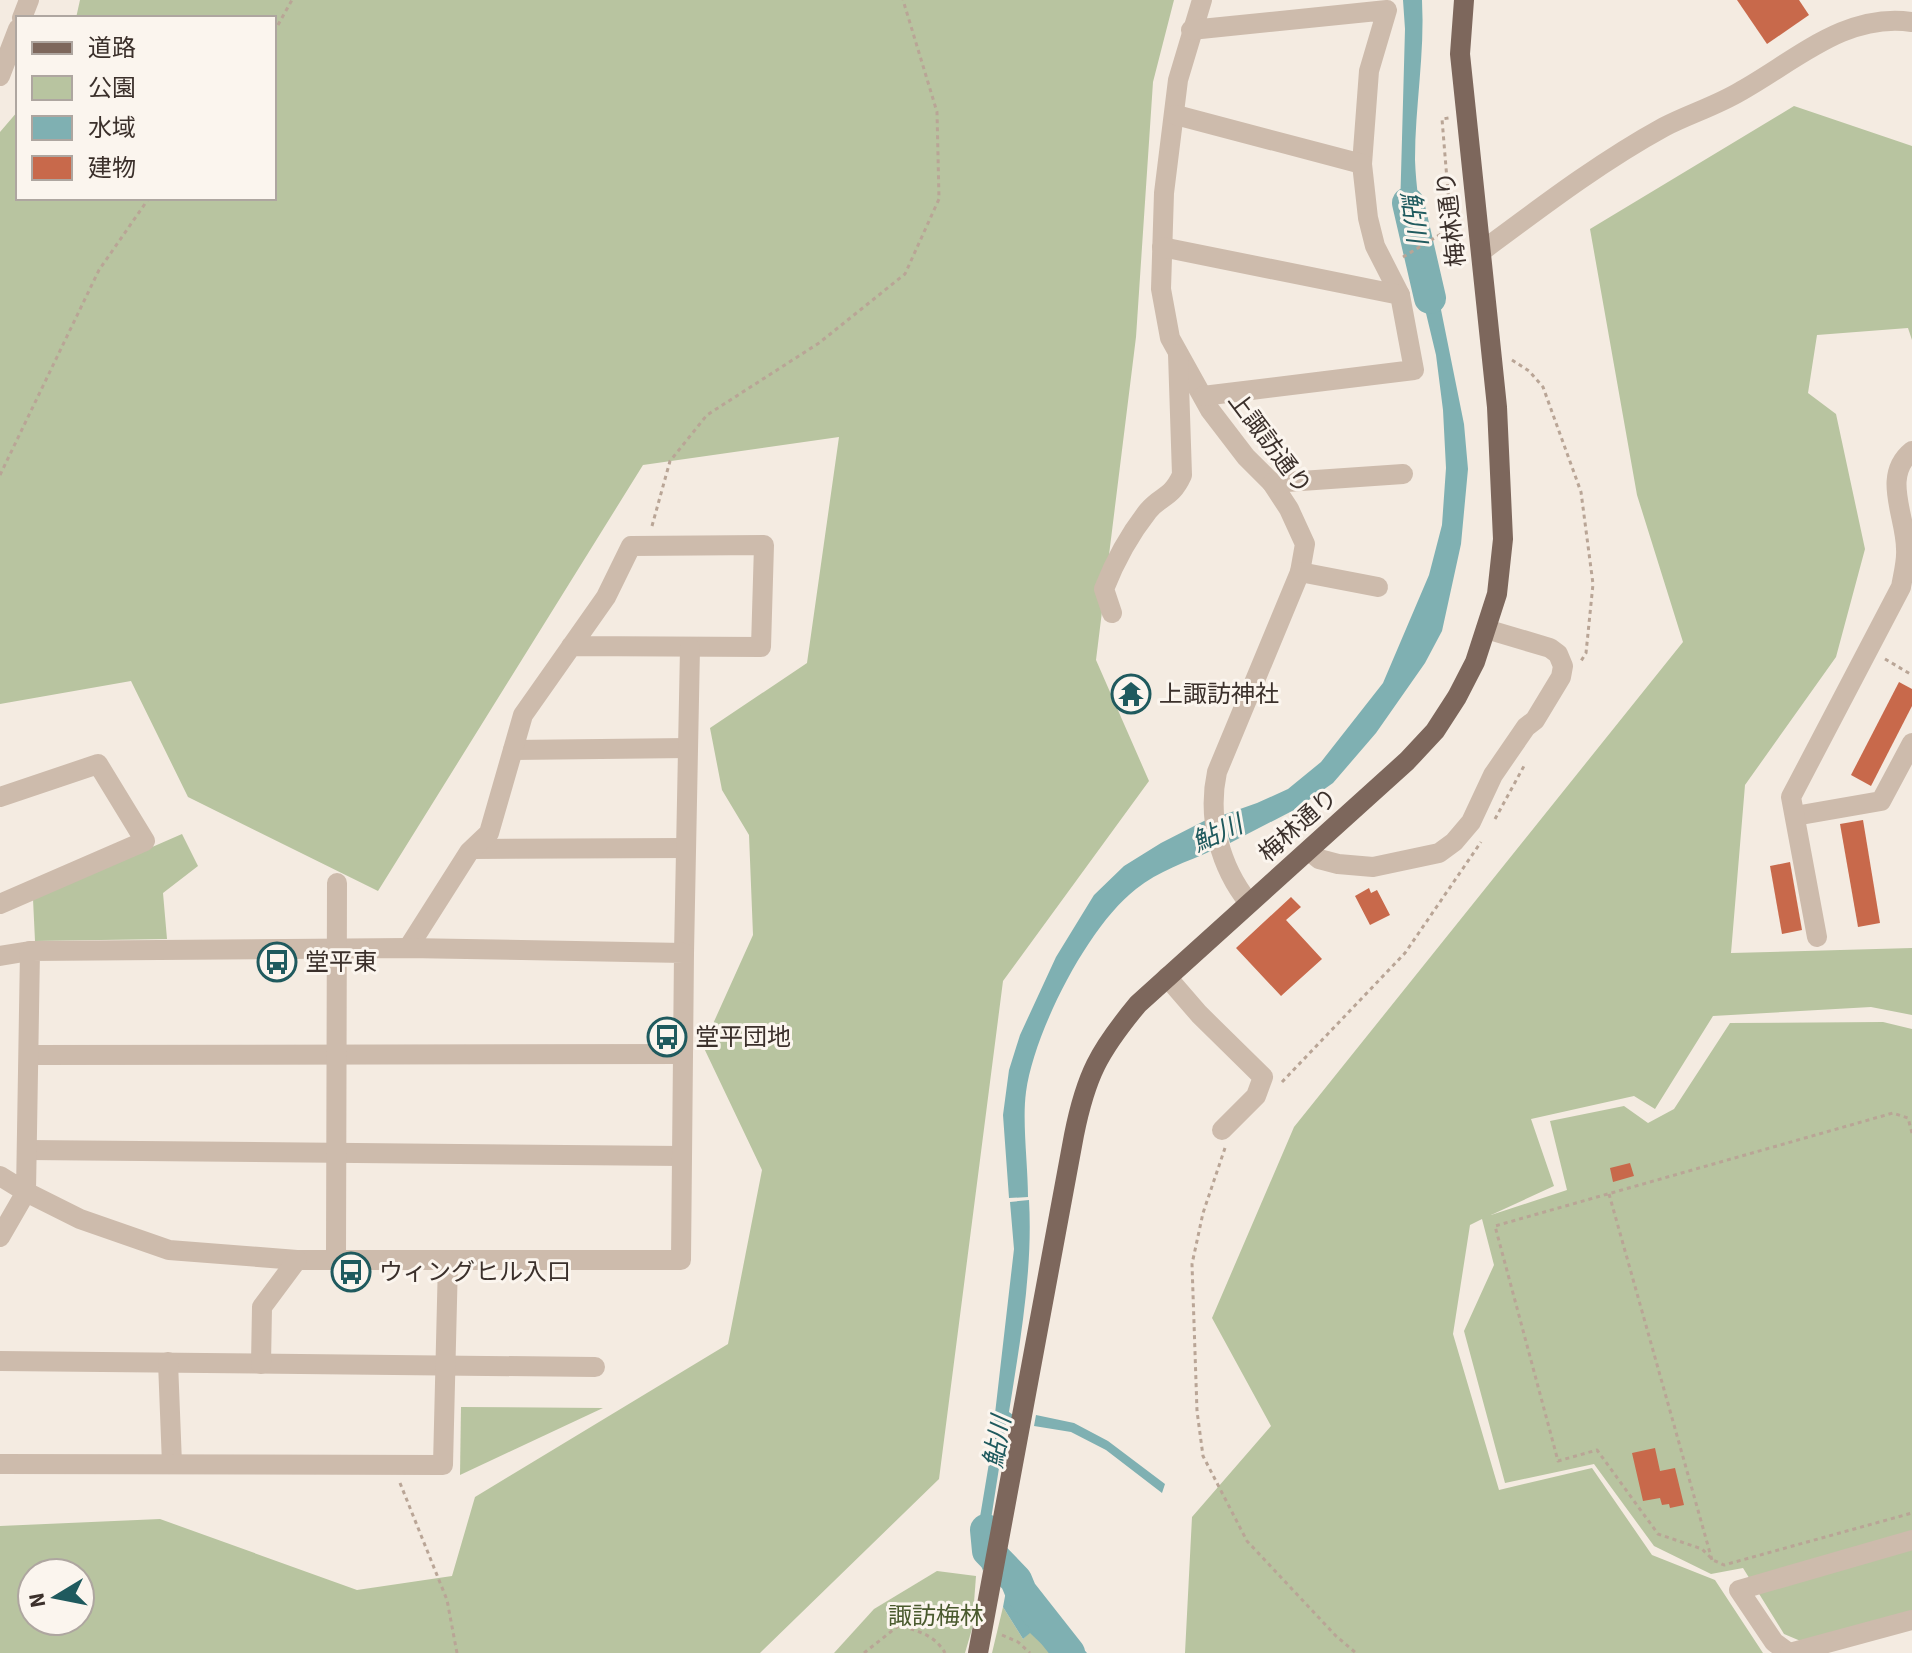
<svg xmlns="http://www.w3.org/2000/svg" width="1912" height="1653" viewBox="0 0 1912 1653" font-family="'Source Sans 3','Noto Sans JP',sans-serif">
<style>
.green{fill:#b8c4a0;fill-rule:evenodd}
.water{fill:#7fb0b2}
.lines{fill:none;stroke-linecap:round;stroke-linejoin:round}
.river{stroke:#7fb0b2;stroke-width:32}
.building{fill:#c8694b}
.path{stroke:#b9a596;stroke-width:3;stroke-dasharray:4 4;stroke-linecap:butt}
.minor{stroke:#cdbbac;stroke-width:20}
.major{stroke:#7d675c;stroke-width:20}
.labels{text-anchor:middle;stroke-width:6;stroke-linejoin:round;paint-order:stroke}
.street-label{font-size:24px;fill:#3b302b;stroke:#fbf5ee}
.poi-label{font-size:24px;fill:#3b302b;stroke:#fbf5ee;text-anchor:start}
.park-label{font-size:24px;fill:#4a5a2e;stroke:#fbf5ee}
.water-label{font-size:26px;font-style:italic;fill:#1f5a5e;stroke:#fbf5ee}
</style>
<rect width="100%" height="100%" fill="#f4ebe1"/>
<g class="green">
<path d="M80,0H1174L1153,82L1136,337L1096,660L1149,781L1003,981L939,1479L760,1653H0V1526L160,1519L357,1590L452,1576L475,1497L728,1344L762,1170L703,1046L753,935L749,835L722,790L710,728L807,663L839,437L643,465L378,891L188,797L131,681L0,704V132L18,111V198H274V18H76ZM32,1573H80V1621H32Z"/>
<polygon points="1794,106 1912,146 1912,340 1908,328 1817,335 1808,393 1836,414 1865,549 1836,657 1745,785 1731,953 1912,948 1912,1015 1871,1007 1713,1016 1655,1109 1634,1096 1531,1119 1554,1186 1491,1215 1567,1190 1550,1121 1624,1106 1648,1123 1674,1109 1730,1023 1883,1022 1912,1029 1912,1613 1803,1642 1784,1634 1743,1568 1711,1574 1654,1546 1594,1464 1505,1483 1464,1331 1494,1265 1482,1219 1470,1225 1453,1334 1499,1490 1592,1468 1652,1555 1715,1580 1763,1653 1185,1653 1192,1517 1271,1426 1212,1318 1294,1127 1683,642 1637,495 1590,229"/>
<polygon points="182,834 198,866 163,893 167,939 35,941 33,899"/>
<polygon points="461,1407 603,1408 460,1475"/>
<polygon points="937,1571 976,1576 972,1629 965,1653 834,1653 874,1609"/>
<polygon points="1003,1607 1023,1639 1030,1632 1051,1653 992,1653"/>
</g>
<g class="water">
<path d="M1403,0H1422C1425,54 1415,106 1415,160C1416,187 1420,213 1425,239L1409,250L1400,211L1405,29Z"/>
<polygon points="1429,250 1464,424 1468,469 1461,544 1442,631 1425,663 1376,733 1333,783 1296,809 1230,843 1223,815 1257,803 1288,789 1321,762 1383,683 1429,575 1442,525 1446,468 1443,410 1436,355 1413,259"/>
<path d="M1206,820L1213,850C1187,862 1158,871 1136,889C1088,926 1034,1032 1026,1092C1022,1122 1028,1165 1028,1197L1009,1198L1003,1115L1009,1070L1020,1035L1056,957L1094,895L1124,866L1161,843Z"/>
<path d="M1029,1200C1033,1270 1020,1342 1009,1412L1013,1415L1012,1421L1006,1423L983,1571L978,1556V1529L990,1457L1014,1249L1010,1202Z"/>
<polygon points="1036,1415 1074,1423 1108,1441 1165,1484 1162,1493 1106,1450 1071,1432 1034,1426"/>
<polygon points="1012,1559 1033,1593 1087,1653 1051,1653 1030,1633 1023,1639 1003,1607"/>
</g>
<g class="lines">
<g class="river">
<polyline points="1408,203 1430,298"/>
<polyline points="986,1530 988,1551 1016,1580 1021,1592 1069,1653"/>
</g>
</g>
<g class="building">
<polygon points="1737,0 1799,0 1809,15 1767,44"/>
<polygon points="1899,682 1912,689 1912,706 1871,786 1851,775"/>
<polygon points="1863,820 1880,923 1858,927 1840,824"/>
<polygon points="1790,862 1802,930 1782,934 1770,866"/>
<polygon points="1369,888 1371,893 1377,890 1390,915 1370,925 1355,896"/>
<polygon points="1291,897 1301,907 1286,920 1322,959 1281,996 1236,948"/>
<polygon points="1630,1163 1634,1176 1613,1182 1610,1168"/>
<polygon points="1655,1448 1660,1471 1675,1468 1684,1505 1670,1508 1669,1504 1662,1505 1660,1498 1643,1501 1632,1453"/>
</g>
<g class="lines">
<g class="path">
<polyline points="274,32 292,0"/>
<polyline points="1403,257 1451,228 1442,119 1449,118"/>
<polyline points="1512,360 1529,371 1543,387 1581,492 1593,584 1586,653 1581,661"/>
<polyline points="0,475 99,270 149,198"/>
<polyline points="652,526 670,461 707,415 819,343 905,274 939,199 937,112 903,0"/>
<polyline points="1885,659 1912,675"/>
<polyline points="1495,819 1524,766"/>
<polyline points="1282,1082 1405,953 1481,842"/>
<polyline points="1912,1133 1908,1118 1893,1113 1495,1226 1558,1461 1597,1450 1658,1534 1702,1549 1713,1560 1724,1565 1912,1513"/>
<polyline points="1225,1148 1203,1213 1192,1264 1197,1411 1203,1456 1247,1541 1336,1636 1356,1653"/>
<polyline points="1609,1194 1712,1560"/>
<polyline points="400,1483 447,1600 457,1653"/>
<polyline points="1002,1635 1018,1642 1030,1653"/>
<path d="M864,1653L898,1626C917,1630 935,1635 945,1653"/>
</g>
<g class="minor">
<path d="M1202,0L1178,80L1164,193L1161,289L1170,338L1210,410L1246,457L1272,483L1289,509L1305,544L1300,572L1217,772C1207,818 1220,867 1249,903"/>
<polyline points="22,18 29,0"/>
<polyline points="1191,30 1387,10 1369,71 1362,164"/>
<polyline points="0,76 18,29"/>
<polyline points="1176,115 1362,164 1368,218 1375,246 1400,295"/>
<polyline points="1162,247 1400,295 1414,370 1203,396"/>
<path d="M1482,251C1540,208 1600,162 1664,127C1689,114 1716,106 1741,91C1795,61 1846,12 1912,22"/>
<polyline points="1272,483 1403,474"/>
<polyline points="1300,572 1378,587"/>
<path d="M1112,613L1104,589C1115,561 1129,535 1148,511C1161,495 1171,499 1182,475L1178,354"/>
<polyline points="513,750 688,748"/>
<polyline points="0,797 98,764 145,841 0,904"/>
<polyline points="1795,816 1881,801 1912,743"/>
<polyline points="473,849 686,848"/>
<polyline points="1309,851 1319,859 1338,864 1373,867 1439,853 1454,842 1471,822 1493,775 1526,727 1535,720 1561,677 1563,666 1558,654 1550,648 1486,629"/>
<path d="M1817,937L1791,797L1901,587C1903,575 1907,561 1906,549C1906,516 1881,476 1912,451"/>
<polyline points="408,948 469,852 489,833 523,715 606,597 631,546 764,545 761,647 571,646"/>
<polyline points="684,953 690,648"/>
<polyline points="0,956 30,951"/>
<polyline points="1167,977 1199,1014 1263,1077 1256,1096 1222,1130"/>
<polyline points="29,1055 683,1054"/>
<polyline points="27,1150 682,1156"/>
<polyline points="0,1176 26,1192 80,1219 169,1250 297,1260 681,1260 684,953 408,948 30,951 26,1192 0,1237"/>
<polyline points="336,1260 337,883"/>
<polyline points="0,1361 595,1367"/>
<polyline points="168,1362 172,1464"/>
<polyline points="261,1364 262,1307 297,1260"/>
<polyline points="0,1464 443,1465 448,1261"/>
<polyline points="1789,1653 1774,1642 1739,1590 1912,1540"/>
<polyline points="1790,1653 1912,1620"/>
</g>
<path class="major" d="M978,1653L1074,1135C1086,1075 1099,1051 1138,1004L1407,761L1435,731L1457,697L1475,662L1497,594L1503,539L1497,407L1460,54L1464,0"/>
</g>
<defs>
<symbol id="temple-ring" viewBox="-11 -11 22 22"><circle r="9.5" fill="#fbf5ee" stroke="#1f5a5e" stroke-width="1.5"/><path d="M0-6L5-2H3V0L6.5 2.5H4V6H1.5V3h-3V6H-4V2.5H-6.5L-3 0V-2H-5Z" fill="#1f5a5e"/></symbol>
<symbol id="bus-ring" viewBox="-11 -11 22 22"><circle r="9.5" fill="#fbf5ee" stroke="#1f5a5e" stroke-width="1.5"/><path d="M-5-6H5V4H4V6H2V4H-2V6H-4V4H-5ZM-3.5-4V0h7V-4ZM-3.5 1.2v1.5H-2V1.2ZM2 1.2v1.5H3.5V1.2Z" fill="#1f5a5e"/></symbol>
</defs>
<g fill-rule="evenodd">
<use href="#temple-ring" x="1109" y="672" width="44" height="44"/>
<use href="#bus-ring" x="255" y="940" width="44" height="44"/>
<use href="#bus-ring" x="645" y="1015" width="44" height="44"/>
<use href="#bus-ring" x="329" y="1250" width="44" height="44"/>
</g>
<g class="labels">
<g class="street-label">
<text transform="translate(1451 219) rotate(-97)" y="8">梅林通り</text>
<text transform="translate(1270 443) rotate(53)" y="8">上諏訪通り</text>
<text transform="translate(1298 825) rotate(-42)" y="8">梅林通り</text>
</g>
<g class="poi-label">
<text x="1159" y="702">上諏訪神社</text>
<text x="305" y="970">堂平東</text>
<text x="695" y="1045">堂平団地</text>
<text x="379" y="1280">ウィングヒル入口</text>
</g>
<g class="park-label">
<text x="936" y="1624">諏訪梅林</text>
</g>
<g class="water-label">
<text transform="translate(1414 217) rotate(82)" y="9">鮎川</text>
<text transform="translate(1217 833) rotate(-24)" y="9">鮎川</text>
<text transform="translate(997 1442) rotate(-80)" y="9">鮎川</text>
</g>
</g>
<rect x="16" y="16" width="260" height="184" fill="#fbf5ee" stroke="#aea6a0" stroke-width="2"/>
<rect x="32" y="42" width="40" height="12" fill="#7d675c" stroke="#aea6a0" stroke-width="2"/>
<text x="88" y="56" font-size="24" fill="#3b302b">道路</text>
<rect x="32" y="76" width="40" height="24" fill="#b8c4a0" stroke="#aea6a0" stroke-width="2"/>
<text x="88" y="96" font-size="24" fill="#3b302b">公園</text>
<rect x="32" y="116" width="40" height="24" fill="#7fb0b2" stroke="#aea6a0" stroke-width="2"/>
<text x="88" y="136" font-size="24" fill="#3b302b">水域</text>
<rect x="32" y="156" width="40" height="24" fill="#c8694b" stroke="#aea6a0" stroke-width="2"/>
<text x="88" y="176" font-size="24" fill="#3b302b">建物</text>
<g transform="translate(56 1597) rotate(260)"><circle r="38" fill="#fbf5ee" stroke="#aea6a0" stroke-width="2"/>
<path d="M0-6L14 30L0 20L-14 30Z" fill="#1f5a5e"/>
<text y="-12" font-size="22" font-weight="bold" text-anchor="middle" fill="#3b302b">N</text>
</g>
</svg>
